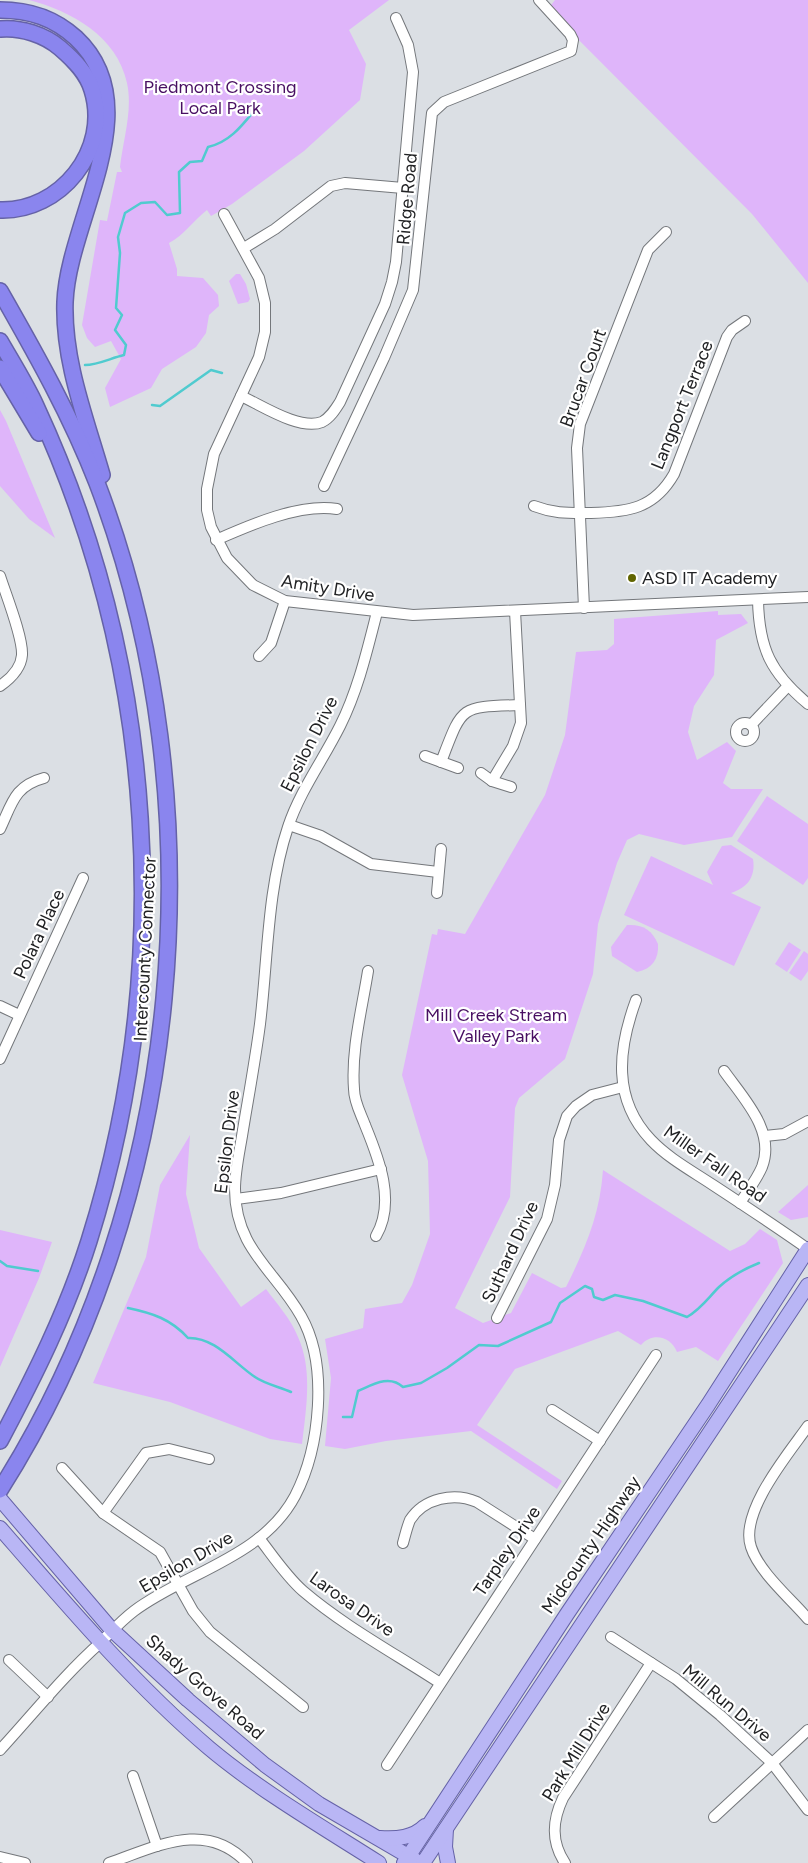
<svg xmlns="http://www.w3.org/2000/svg" width="808" height="1863" viewBox="0 0 808 1863" font-family="Figtree,sans-serif">
<style>
.green{fill:#dfb5fa}
.lines{fill:none;stroke-linecap:round;stroke-linejoin:round}
.stream{stroke:#50cbcf;stroke-width:2.5}
.minor-casing{stroke:#74777b;stroke-width:12}
.major-casing{stroke:#6562a7;stroke-width:16}
.highway-casing{stroke:#6562a7;stroke-width:18}
.minor{stroke:#fff;stroke-width:10}
.major{stroke:#b9b6f5;stroke-width:14}
.highway{stroke:#8a85ee;stroke-width:15}
.poi-dot{fill:#616500;stroke:#fff;stroke-width:2}
.labels{text-anchor:middle;stroke-width:4.5;stroke-linejoin:round;paint-order:stroke}
.park-label{font-size:18px;fill:#480f62;stroke:#fff}
.street-label{font-size:18px;fill:#212224;stroke:#fff}
.poi-label{font-size:18px;fill:#212224;stroke:#fff;text-anchor:start}
</style>
<rect width="100%" height="100%" fill="#dbdfe4"/>
<g class="green">
<path d="M29,0H389L349,30L366,64L360,100L304,151L232,204L211,216L207,210C194,220 184,235 169,243L177,269V276L203,278L218,295L219,306L209,315L206,333L196,347L162,369L151,388L110,407L105,388L121,359L111,341L95,347L87,338L82,325L100,220L107,221L117,172H122L120,167C123,140 133,110 127,83C117,36 71,11 29,0Z"/>
<polygon points="555,0 808,0 808,283 752,214 548,9"/>
<polygon points="236,274 240,274 246,284 250,299 248,302 238,304 229,281"/>
<polygon points="0,410 6,421 55,538 29,519 0,486"/>
<path d="M718,611V615L741,614L748,623L716,640L714,675L694,706L688,732L697,760L727,742L736,751L723,783L731,789H763L732,837L684,845L639,834L627,840L617,863L598,924L593,974L565,1059L519,1098L515,1108L510,1197L455,1308L483,1323L511,1313L532,1273L561,1288L566,1287C586,1247 600,1214 603,1170L730,1251L745,1244L760,1229L777,1240L783,1263L718,1361L696,1347L677,1352C671,1336 652,1332 641,1345L618,1331L515,1369L477,1425L562,1481L557,1489L471,1431L386,1441L345,1449L325,1446L331,1378L325,1339L363,1328L365,1309L402,1303L412,1285L430,1234L428,1161L402,1075L432,934L437,935L438,929L465,934L545,795L565,735L576,652L607,650L614,644V619Z"/>
<polygon points="767,796 808,824 808,878 803,885 737,841"/>
<path d="M731,845L753,859C756,877 747,888 731,893L761,907L734,966L624,915L651,856L713,885L707,872L722,846Z"/>
<path d="M627,925C643,924 652,930 658,944C659,959 652,969 637,972L612,956L611,947Z"/>
<polygon points="789,942 801,950 787,972 775,964"/>
<polygon points="804,951 808,954 808,971 801,981 789,973"/>
<path d="M190,1135L186,1194L199,1248L241,1307L266,1289C277,1304 291,1319 298,1337C313,1370 306,1409 302,1444L270,1439L170,1402L93,1383L146,1257L160,1185Z"/>
<polygon points="808,1185 808,1217 791,1220 778,1212"/>
<polygon points="0,1230 52,1242 39,1278 0,1367"/>
</g>
<g class="lines">
<g class="stream">
<path d="M85,365C98,365 111,358 124,355L126,345L115,330L122,315L116,308L120,253L118,237L125,213L141,203L155,202L167,215L180,213L179,172L190,162L202,161L208,147C231,142 244,123 258,106"/>
<polyline points="152,405 160,406 211,370 222,373"/>
<polyline points="0,1261 7,1266 38,1271"/>
<path d="M128,1308C152,1313 171,1319 188,1338C215,1337 234,1363 255,1377C265,1384 280,1387 291,1392"/>
<path d="M343,1417H352L358,1391C372,1385 389,1374 403,1387L421,1383L447,1368L479,1345L498,1346L551,1322L560,1303L585,1286L592,1289L594,1297L603,1300L615,1295L643,1301L687,1317C701,1309 708,1298 719,1287C731,1276 744,1269 759,1263"/>
</g>
<defs>
<g id="minor">
<polyline points="224,214 259,278 265,303 265,332 259,357 214,454 207,489 207,510 211,527 227,558 253,585 285,601 413,615 808,597"/>
<polyline points="244,248 275,229 331,186 345,183 403,188"/>
<path d="M241,396C261,405 300,431 322,422C330,418 335,410 340,402L385,304L392,282L396,262L413,72L408,45L396,18"/>
<polyline points="324,486 384,358 413,290 432,113 444,102 571,51 573,40 570,34 539,0"/>
<path d="M534,506C555,514 569,513 591,513C628,512 654,509 674,474L727,337L732,330L745,321"/>
<path d="M216,540C250,525 300,503 337,509"/>
<path d="M0,576C6,595 23,637 22,655C21,669 10,679 0,686"/>
<path d="M758,600C759,649 771,673 808,704"/>
<polyline points="584,608 577,448 580,424 648,250 666,232"/>
<polyline points="259,656 271,643 285,601"/>
<circle cx="745" cy="732" r="9"/>
<polyline points="751,725 787,687"/>
<polyline points="425,756 458,768"/>
<path d="M441,762C463,705 459,707 520,705"/>
<polyline points="481,773 492,781 511,787"/>
<polyline points="492,781 513,746 521,723 515,611"/>
<polyline points="289,825 321,836 371,864 438,872"/>
<path d="M0,829C12,804 14,786 44,778"/>
<polyline points="437,893 441,849"/>
<path d="M368,971C362,1009 351,1050 354,1089C354,1102 361,1114 365,1125C379,1159 396,1202 376,1236"/>
<path d="M636,1000C618,1049 612,1099 651,1140C668,1158 692,1171 713,1185C745,1206 777,1227 808,1249"/>
<polyline points="0,1006 19,1015"/>
<polyline points="0,1059 83,878"/>
<path d="M724,1071C743,1098 776,1131 762,1167C757,1179 747,1192 740,1203"/>
<polyline points="765,1136 784,1134 808,1121"/>
<polyline points="236,1199 281,1193 381,1169"/>
<polyline points="497,1318 547,1219 555,1185 559,1140 567,1116 576,1106 592,1095 623,1087"/>
<polyline points="552,1410 600,1441"/>
<path d="M808,1426C789,1453 739,1512 751,1547C759,1572 791,1599 808,1619"/>
<polyline points="62,1468 103,1513 160,1552 193,1611 210,1632 303,1707"/>
<polyline points="103,1513 146,1453 169,1449 209,1459"/>
<path d="M259,1538C273,1556 286,1576 303,1591C344,1626 394,1653 440,1683"/>
<path d="M403,1543C405,1536 407,1527 410,1520C424,1498 454,1492 477,1502L535,1539"/>
<polyline points="611,1637 676,1679 720,1715 772,1763 808,1810"/>
<polyline points="9,1660 48,1697"/>
<path d="M0,1750C33,1714 64,1675 100,1643C111,1632 122,1620 134,1611C186,1572 262,1558 295,1496C320,1448 329,1365 301,1316C275,1270 235,1249 235,1189C235,1172 239,1154 242,1136C248,1099 255,1062 260,1024C268,958 267,890 288,827C300,791 323,760 340,726C358,690 367,651 377,612"/>
<polyline points="387,1765 656,1355"/>
<polyline points="133,1776 157,1846"/>
<polyline points="714,1817 808,1730"/>
<polyline points="0,1857 25,1863"/>
<path d="M109,1863C156,1847 206,1819 247,1863"/>
<path d="M565,1863C551,1842 552,1821 563,1798L651,1663"/>
</g>
<g id="major">
<polyline points="0,1499 112,1630 188,1700 265,1765 319,1804 415,1860"/>
<path d="M0,1528C66,1604 132,1682 209,1748C259,1790 324,1828 379,1863"/>
<polyline points="446,1829 445,1847 448,1863"/>
<path d="M380,1838C397,1839 413,1838 425,1826"/>
<polyline points="404,1863 567,1614 708,1405 808,1249"/>
<polyline points="423,1863 808,1285"/>
</g>
<g id="highway">
<path d="M0,10C30,10 54,18 76,38C150,107 68,220 65,302C63,361 86,419 102,475"/>
<path d="M0,29C21,27 45,35 60,48C74,60 87,73 92,90C111,150 60,212 0,210"/>
<path d="M0,291C36,354 71,416 97,483C220,806 185,1198 0,1490"/>
<path d="M0,341C12,362 26,384 36,406C157,667 175,967 89,1241C67,1311 34,1377 0,1441"/>
<polyline points="0,368 39,433"/>
</g>
</defs>
<use href="#minor" class="minor-casing"/>
<use href="#major" class="major-casing"/>
<use href="#highway" class="highway-casing"/>
<use href="#minor" class="minor"/>
<use href="#major" class="major"/>
<use href="#highway" class="highway"/>
</g>
<circle class="poi-dot" cx="632" cy="578" r="5"/>
<g class="labels">
<g class="park-label">
<text x="220" y="93">Piedmont Crossing<tspan x="220" dy="21">Local Park</tspan></text>
<text x="496" y="1021">Mill Creek Stream<tspan x="496" dy="21">Valley Park</tspan></text>
</g>
<g class="street-label">
<text transform="translate(407 199) rotate(-85)" y="6">Ridge Road</text>
<text transform="translate(583 378) rotate(-70)" y="6">Brucar Court</text>
<text transform="translate(682 405) rotate(-68)" y="6">Langport Terrace</text>
<text transform="translate(328 588) rotate(9)" y="6">Amity Drive</text>
<text transform="translate(309 744) rotate(-63)" y="6">Epsilon Drive</text>
<text transform="translate(39 934) rotate(-65)" y="6">Polara Place</text>
<text transform="translate(145 949) rotate(-87)" y="6">Intercounty Connector</text>
<text transform="translate(227 1142) rotate(-83)" y="6">Epsilon Drive</text>
<text transform="translate(715 1164) rotate(35)" y="6">Miller Fall Road</text>
<text transform="translate(510 1252) rotate(-65)" y="6">Suthard Drive</text>
<text transform="translate(591 1545) rotate(-56)" y="6">Midcounty Highway</text>
<text transform="translate(507 1551) rotate(-56)" y="6">Tarpley Drive</text>
<text transform="translate(186 1562) rotate(-30)" y="6">Epsilon Drive</text>
<text transform="translate(352 1604) rotate(35)" y="6">Larosa Drive</text>
<text transform="translate(205 1687) rotate(41)" y="6">Shady Grove Road</text>
<text transform="translate(727 1703) rotate(40)" y="6">Mill Run Drive</text>
<text transform="translate(576 1752) rotate(-58)" y="6">Park Mill Drive</text>
</g>
<g class="poi-label">
<text x="642" y="584">ASD IT Academy</text>
</g>
</g>
</svg>
